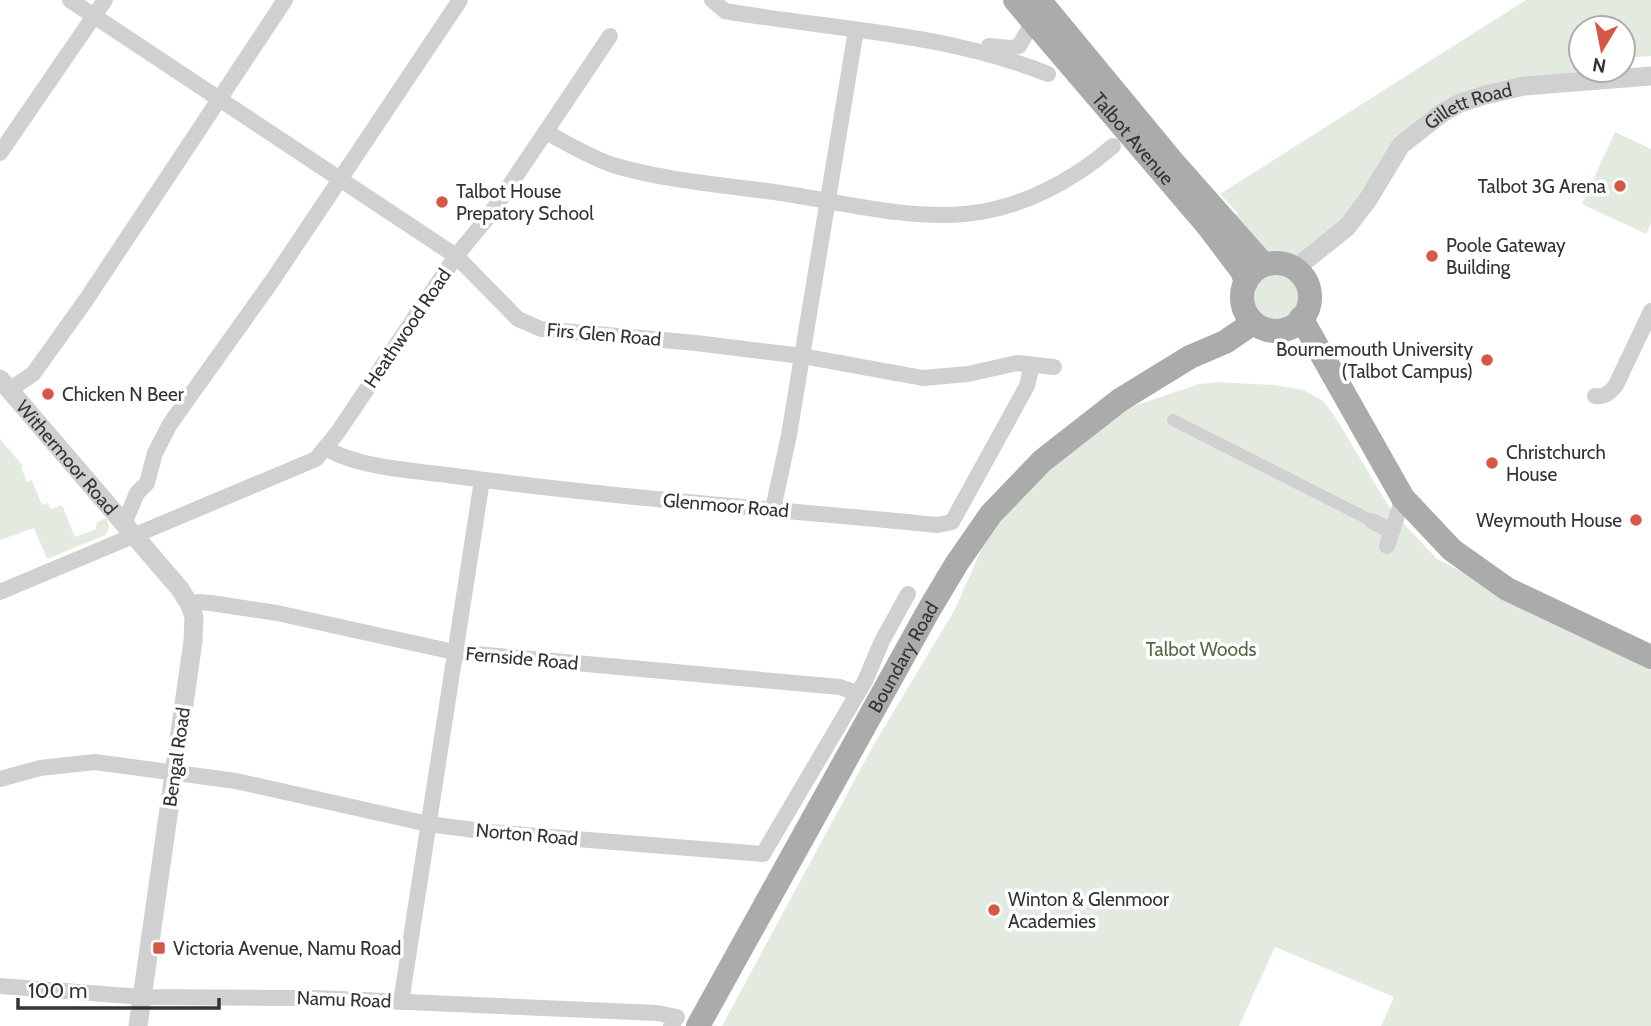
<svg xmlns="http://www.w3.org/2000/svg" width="1651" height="1026" viewBox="0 0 1651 1026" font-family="Cabin,sans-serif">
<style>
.green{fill:#e3ebe0}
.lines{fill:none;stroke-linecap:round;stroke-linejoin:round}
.pedestrian{stroke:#d0d0d0;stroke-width:12}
.minor{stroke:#d0d0d0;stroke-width:16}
.tertiary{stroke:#d0d0d0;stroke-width:19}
.primary{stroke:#ababab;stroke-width:24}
.poi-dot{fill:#d75747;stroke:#fff;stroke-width:2.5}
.labels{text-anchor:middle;stroke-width:7;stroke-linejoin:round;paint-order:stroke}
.street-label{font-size:19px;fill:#333;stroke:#fff}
.poi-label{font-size:19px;fill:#333;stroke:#fff;text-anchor:start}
.park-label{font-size:19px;fill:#4e6b43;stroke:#fff}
</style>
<rect width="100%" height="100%" fill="#fff"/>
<g class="green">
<polygon points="1526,0 1651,0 1651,56 1623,58 1623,28 1581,28 1581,70 1587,70 1569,84 1485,95 1401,145 1367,201 1300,255 1285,257 1267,253 1232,218 1238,213 1220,194"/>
<polygon points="1615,132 1651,149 1651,223 1646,234 1582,204"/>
<path d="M1273,263C1340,266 1299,360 1256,325C1242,313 1236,291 1249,276C1254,270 1266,267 1273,263Z"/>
<polygon points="1218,382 1274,385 1304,390 1323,401 1336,418 1391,510 1437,559 1651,666 1651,1026 1381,1026 1394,997 1275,947 1239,1026 722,1026 873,746 954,611 986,539 1039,475 1122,410 1199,384"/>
<path d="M0,439L23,466L21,467L27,482L32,480L42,505L48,503L51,509L62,505L75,537L96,529L97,522L106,518C110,525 110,530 105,535L47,559L34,528L0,540Z"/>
</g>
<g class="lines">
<polyline class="pedestrian" points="1173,420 1372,521"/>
<g class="minor">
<polyline points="70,0 456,256 518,319 541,329 696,343 802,356 923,378 968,374 1017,363 1054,367"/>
<path d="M712,0L725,11C835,30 942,32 1048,74"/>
<polyline points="989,46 1011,48 1019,46 1033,22"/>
<path d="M546,132C568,144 589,157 613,165C666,181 726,185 781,193C842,202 903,219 965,214C1020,209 1073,181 1113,146"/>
<polyline points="0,153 105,0"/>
<polyline points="9,390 33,374 86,300 285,0"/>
<path d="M1595,396C1605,397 1610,393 1616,385L1651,311"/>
<path d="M326,448C357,468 419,471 455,476C615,498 777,509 938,525L952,522L1027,386L1030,373L1029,364"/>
<polyline points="773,509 789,435 856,30"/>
<polyline points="1372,521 1392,531"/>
<polyline points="124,524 137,493 147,483 155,453 170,424 272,281 460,0"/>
<polyline points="1387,546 1403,498"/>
<polyline points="0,592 316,459 338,432 456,256 489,216 610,36"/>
<polyline points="190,605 199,602 211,603 277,613 454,652 840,687 857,693"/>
<polyline points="0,779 40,768 95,762 236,781 428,824 490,832 763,854 865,681 882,641 908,594"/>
<polyline points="0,986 142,997 317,998 657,1013 677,1017 671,1026"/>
<polyline points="401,1002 482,480"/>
</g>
<g class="tertiary">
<path id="s1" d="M1296,268L1347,227L1367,201L1401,145L1442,113L1460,103L1485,95L1524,86L1651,76"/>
<path id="s2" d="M0,379L180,589L190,605L194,617L193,641L138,1026"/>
</g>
<g class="primary">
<path id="s3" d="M1015,0L1208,226L1242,271L1246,282"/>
<polyline points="1039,0 1172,161 1264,265"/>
<circle cx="1276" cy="297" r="34"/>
<polyline points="1301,318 1403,498 1452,550 1507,589 1651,657"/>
<path id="s4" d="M698,1026L930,608L957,563L991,514L1042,461L1120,400L1190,357L1225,342L1253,323"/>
</g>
</g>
<g class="poi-dot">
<circle cx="1620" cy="186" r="7"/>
<circle cx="442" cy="202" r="7"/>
<circle cx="1432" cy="256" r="7"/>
<circle cx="1487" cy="360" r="7"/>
<circle cx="48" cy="394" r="7"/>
<circle cx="1492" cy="463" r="7"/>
<circle cx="1636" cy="520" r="7"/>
<circle cx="994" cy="910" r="7"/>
<rect x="152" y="941" width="14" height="14" rx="3.5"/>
</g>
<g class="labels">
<g class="street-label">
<text dy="7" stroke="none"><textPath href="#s1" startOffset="243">Gillett Road</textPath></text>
<text dy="7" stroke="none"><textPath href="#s3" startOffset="182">Talbot Avenue</textPath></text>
<text transform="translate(407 328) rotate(-56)" y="7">Heathwood Road</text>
<text transform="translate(604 334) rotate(5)" y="7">Firs Glen Road</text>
<text dy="7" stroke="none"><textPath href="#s2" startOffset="103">Withermoor Road</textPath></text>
<text transform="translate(726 505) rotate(5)" y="7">Glenmoor Road</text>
<text dy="7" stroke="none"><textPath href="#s4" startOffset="422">Boundary Road</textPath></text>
<text transform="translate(522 658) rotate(5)" y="7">Fernside Road</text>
<text transform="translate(176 757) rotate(-82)" y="7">Bengal Road</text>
<text transform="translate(527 834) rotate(5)" y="7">Norton Road</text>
<text transform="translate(344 999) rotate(2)" y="7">Namu Road</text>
</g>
<g class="poi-label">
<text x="1606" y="193" text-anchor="end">Talbot 3G Arena</text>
<text x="456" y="198">Talbot House<tspan x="456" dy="22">Prepatory School</tspan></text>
<text x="1446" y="252">Poole Gateway<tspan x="1446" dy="22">Building</tspan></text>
<text x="1473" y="356" text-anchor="end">Bournemouth University<tspan x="1473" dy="22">(Talbot Campus)</tspan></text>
<text x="62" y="401">Chicken N Beer</text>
<text x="1506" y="459">Christchurch<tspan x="1506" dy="22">House</tspan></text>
<text x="1622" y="527" text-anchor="end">Weymouth House</text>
<text x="1008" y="906">Winton &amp; Glenmoor<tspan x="1008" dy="22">Academies</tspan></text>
<text x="173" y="955">Victoria Avenue, Namu Road</text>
</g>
<g class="park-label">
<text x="1201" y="656">Talbot Woods</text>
</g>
</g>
<g transform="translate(1602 49) rotate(190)"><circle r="33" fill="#ffffff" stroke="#adadad" stroke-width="2"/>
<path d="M0-5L12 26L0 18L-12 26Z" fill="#d75747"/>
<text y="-10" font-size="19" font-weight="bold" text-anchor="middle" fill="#333333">N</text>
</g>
<path d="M18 998v10h201v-10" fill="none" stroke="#333333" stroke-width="3.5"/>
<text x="28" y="998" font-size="21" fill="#333333" stroke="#ffffff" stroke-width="5" paint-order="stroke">100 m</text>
</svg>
